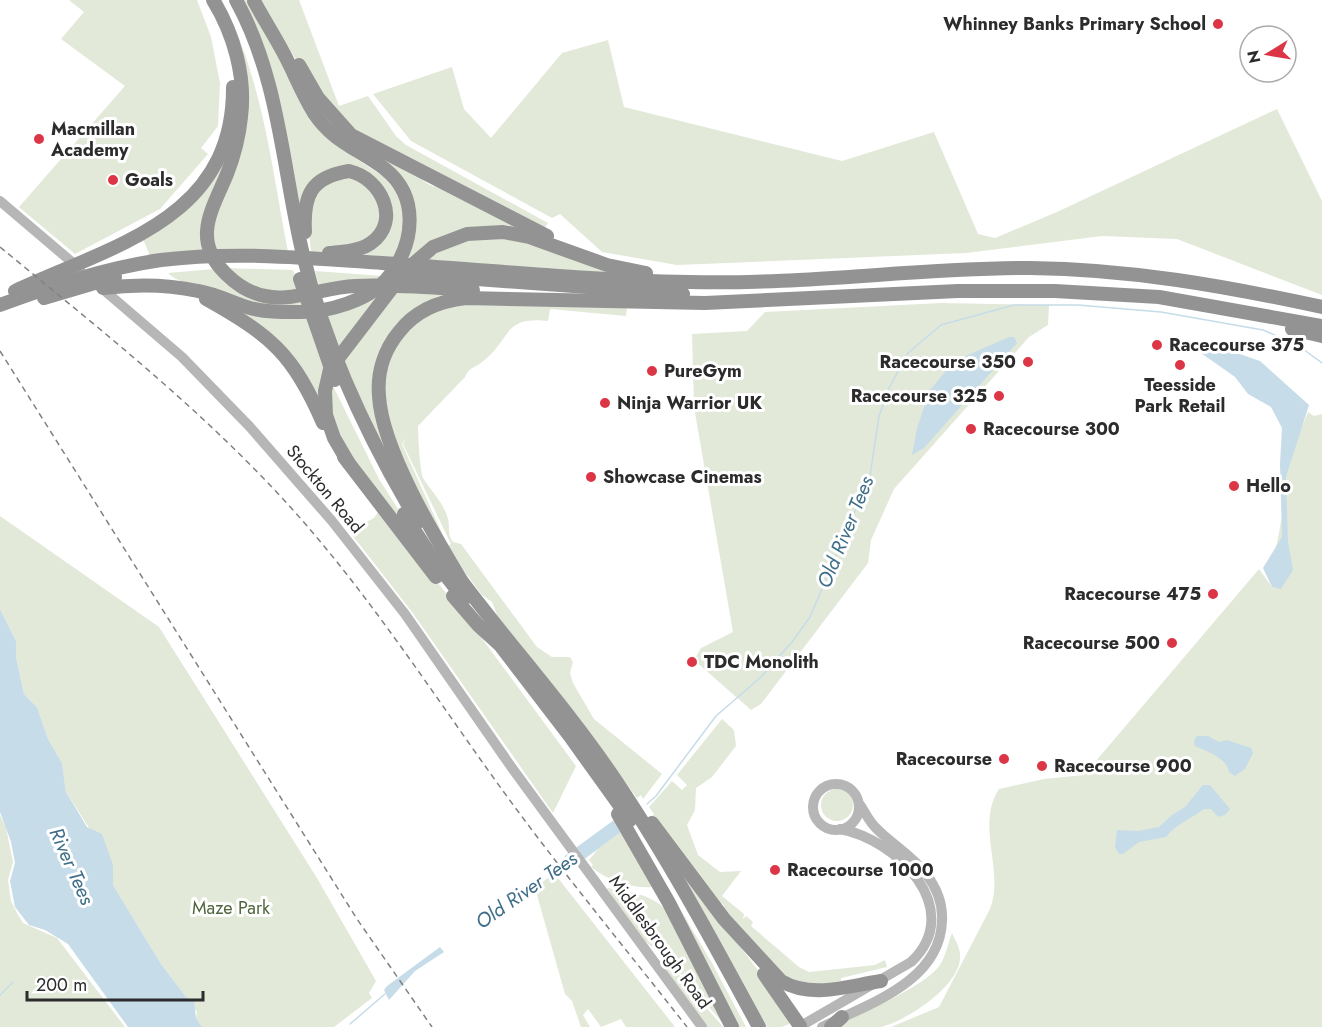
<svg xmlns="http://www.w3.org/2000/svg" width="1322" height="1027" viewBox="0 0 1322 1027" font-family="Jost,sans-serif">
<style>
.green{fill:#e2e9d9}
.water{fill:#c6dce8}
.lines{fill:none;stroke-linecap:round;stroke-linejoin:round}
.stream{stroke:#c6dce8;stroke-width:1.5}
.secondary{stroke:#b6b6b6;stroke-width:10}
.highway{stroke:#939393;stroke-width:14}
.rail{stroke:#818181;stroke-width:1.5;stroke-dasharray:6 4.5;stroke-linecap:butt}
.poi-dot{fill:#dc3545;stroke:#fff;stroke-width:2}
.labels{text-anchor:middle;stroke-width:6;stroke-linejoin:round;paint-order:stroke}
.poi-label{font-size:18px;font-weight:bold;fill:#2c2c2c;stroke:#fff;text-anchor:start}
.street-label{font-size:18px;fill:#2c2c2c;stroke:#fff}
.park-label{font-size:18px;fill:#50653c;stroke:#fff}
.water-label{font-size:20px;font-style:italic;fill:#3f6e89;stroke:#fff}
</style>
<rect width="100%" height="100%" fill="#fff"/>
<g class="green">
<polygon points="69,0 197,0 211,37 220,83 218,126 201,148 208,154 160,209 75,254 19,207 125,86 61,39 84,12"/>
<path d="M216,0H222C263,81 271,164 288,252L214,251L210,234L244,99Z"/>
<path d="M239,0H246L251,6L337,146L384,177L400,197L406,223L398,258L353,256L365,250L389,206L352,167C322,167 303,181 300,211L279,113Z"/>
<polygon points="257,0 299,0 339,106 368,96 396,136 406,145 548,223 543,230 352,132 314,87"/>
<polygon points="608,40 624,107 842,161 934,132 978,234 995,238 1057,212 1277,109 1322,201 1322,295 1177,239 1102,236 966,253 677,265 602,252 560,214 552,218 411,141 373,94 452,67 464,109 491,138 562,53"/>
<path d="M321,113L335,127L417,174C424,183 433,188 444,188L548,240L497,228L415,258H409L414,230L406,191L326,123Z"/>
<polygon points="234,125 234,138 204,214 206,252 151,258 143,239 188,209"/>
<path d="M356,175L382,206C381,213 381,223 377,229C365,248 332,251 311,252C310,231 301,197 323,183C331,178 347,177 356,175Z"/>
<polygon points="513,236 617,274 424,260 452,242"/>
<polygon points="224,268 293,270 299,290 257,291"/>
<path d="M214,269L226,281L300,299L303,309C291,308 277,310 265,307C245,303 180,286 168,273Z"/>
<polygon points="315,271 383,276 373,283 320,289"/>
<polygon points="384,288 338,351 327,314"/>
<polygon points="396,290 469,294 432,301 380,357 393,473 341,358"/>
<polygon points="219,302 306,317 327,373 321,402 300,371"/>
<polygon points="941,303 1049,305 1048,325 1029,337 894,489 871,540 868,563 761,704 751,710 694,660 701,648 733,632 694,407 692,334 747,331 765,312"/>
<path d="M445,304L627,307L626,316L550,309L548,321C502,316 512,339 482,362C475,368 469,367 465,377L418,426C418,435 420,472 423,478C431,491 444,503 448,519C450,527 447,534 453,542L461,544L537,647L552,657H570L573,662L570,673L573,683L594,719L662,774L643,799L641,795L637,798L626,783L497,615L492,602L482,595L446,547L451,544L403,444L407,437L402,444L446,542L444,544C415,484 354,395 403,332C412,321 433,312 445,304Z"/>
<polygon points="330,380 379,479 424,550 338,441 328,393"/>
<path d="M1308,412L1314,416L1322,414V1027H891L939,1007L990,909C1005,870 975,826 999,789L1044,779L1084,775L1259,569L1272,587L1281,588L1288,577L1276,548L1282,517L1285,467Z"/>
<polygon points="379,511 469,621 576,766 553,813 412,612 349,531 374,518"/>
<polygon points="0,516 159,627 317,878 376,981 369,993 372,998 334,1027 202,1027 196,1018 197,1012 161,964 113,885 113,865 66,792 62,763 48,739 37,707 24,694 16,657 16,641 0,609"/>
<polygon points="722,719 734,730 736,746 712,777 696,788 695,810 687,825 698,855 720,872 741,871 722,896 744,914 743,919 746,916 753,922 751,926 799,967 809,972 875,965 885,960 887,967 841,978 841,981 811,985 784,976 726,915 723,904 717,902 652,816 654,814 649,807 672,781 682,790 687,785 677,775"/>
<circle cx="837" cy="805" r="16"/>
<polygon points="0,815 6,828 13,862 8,880 11,901 17,913 23,923 57,938 125,1027 0,1027"/>
<path d="M621,832L653,887C632,889 607,880 591,867L593,865L589,860L598,849Z"/>
<polygon points="641,843 712,963 746,1027 737,1027"/>
<polygon points="668,850 786,1008 790,1015 789,1024 782,1027 767,1027"/>
<polygon points="554,873 675,1027 626,1027 621,1019 601,1027 588,1009 583,1015 590,1027 581,1027 572,1001 565,994 535,888"/>
<path d="M607,888C628,891 651,894 666,910L726,1027L662,952C641,946 620,907 607,888Z"/>
<path d="M952,933C956,942 961,949 960,959C958,987 906,1021 881,1027C867,1027 849,1027 834,1027C860,1013 925,987 940,965C946,956 948,943 952,933Z"/>
<polygon points="667,961 723,1027 707,1027 671,979 663,963"/>
</g>
<g class="water">
<polygon points="1009,337 1014,337 1017,343 924,448 912,455 917,428 930,390 954,361"/>
<polygon points="1205,342 1260,361 1309,405 1286,477 1288,542 1293,570 1281,589 1272,587 1263,568 1282,537 1280,464 1282,428 1271,407 1248,394 1235,377 1201,353"/>
<polygon points="0,609 16,641 16,657 24,694 37,707 48,739 62,763 66,792 87,827 102,834 113,865 113,885 161,964 186,997 194,1001 196,1018 202,1027 128,1027 68,944 45,930 29,925 15,907 10,881 15,863 11,842 0,812"/>
<path d="M1197,736H1208L1219,742L1227,740L1251,748L1253,753L1245,769L1235,776L1229,772C1227,758 1206,751 1195,746L1194,740Z"/>
<path d="M1203,785H1210L1230,809L1225,815L1218,817L1211,809H1204C1191,819 1176,824 1166,837L1139,842L1123,854H1119L1115,847L1117,830L1138,831L1159,827L1172,815L1185,807Z"/>
<polygon points="614,820 621,832 575,866 565,865 561,861 566,855"/>
<polygon points="440,947 444,952 415,971 389,1000 384,990 387,986"/>
</g>
<g class="lines">
<g class="stream">
<polyline points="647,804 656,796 716,716 760,678 792,642 810,617 870,476 879,416 890,386 908,353 941,325 1014,305 1078,305 1161,312 1263,330 1296,344 1322,363"/>
<polyline points="552,871 565,862"/>
<polyline points="520,894 533,885"/>
<polyline points="0,995 13,982"/>
<polyline points="350,1024 385,994"/>
</g>
<g class="secondary">
<polyline points="0,201 80,269"/>
<polyline points="98,285 182,357 250,427 332,521 405,614 512,768 702,1027"/>
<circle cx="836" cy="807" r="23"/>
<path d="M799,1027L911,962C967,909 896,839 840,829"/>
<path d="M822,1027C868,1004 940,982 942,921C943,904 936,887 926,874C912,855 891,844 875,827C869,821 865,812 860,805"/>
</g>
<g class="highway">
<path d="M213,0C234,34 246,77 241,117C239,137 234,156 227,174C212,210 191,240 226,274C237,285 249,293 265,296C294,302 325,287 355,286C394,284 434,288 473,290"/>
<path d="M236,0C278,76 282,162 301,246C323,344 366,435 418,522"/>
<polyline points="299,65 318,98 351,135 547,236"/>
<path d="M305,232C303,195 311,177 349,171C381,178 402,221 371,243C360,251 342,252 329,253"/>
<polyline points="409,274 683,294"/>
<polyline points="300,279 335,380"/>
<path d="M103,288C135,284 166,284 198,291C216,294 233,303 250,308C265,312 280,312 296,312C326,313 371,301 390,275C414,243 420,197 385,169C359,149 334,143 314,113C302,94 294,72 283,52C274,35 263,18 254,1"/>
<path d="M15,291C114,245 234,219 233,87"/>
<polyline points="44,298 115,277"/>
<path d="M206,299C270,335 293,353 323,423"/>
<path d="M0,305C52,286 105,268 161,260C234,251 309,258 382,263C484,270 587,280 689,282C803,285 917,268 1030,268C1130,269 1225,286 1322,307"/>
<polyline points="1292,329 1322,336"/>
<polyline points="344,457 436,577"/>
<polyline points="348,462 334,438 326,415 325,391 330,369 405,271 433,247 467,234 503,232 529,237 607,265 646,273"/>
<polyline points="404,514 433,559 464,599"/>
<path d="M463,583C513,649 568,710 614,778C668,858 713,942 759,1027"/>
<path d="M467,590C438,542 382,451 379,396C377,373 384,350 399,332C415,311 439,301 466,298L705,303L958,291H1055L1159,297L1322,326"/>
<polyline points="453,596 478,625 499,644"/>
<polyline points="500,645 569,735 630,820"/>
<polyline points="618,814 669,903 732,1027"/>
<path d="M652,823L724,919L781,981C812,999 847,986 881,981"/>
<polyline points="764,974 800,1026"/>
<polyline points="831,1027 842,1017"/>
</g>
<g class="rail">
<path d="M0,247C102,331 204,411 293,510C371,597 435,697 503,791C562,872 626,949 687,1027"/>
<polyline points="0,351 357,919 432,1027"/>
</g>
</g>
<g class="poi-dot">
<circle cx="1218" cy="24" r="6"/>
<circle cx="39" cy="139" r="6"/>
<circle cx="113" cy="180" r="6"/>
<circle cx="1157" cy="345" r="6"/>
<circle cx="1028" cy="362" r="6"/>
<circle cx="1180" cy="365" r="6"/>
<circle cx="652" cy="371" r="6"/>
<circle cx="999" cy="396" r="6"/>
<circle cx="605" cy="403" r="6"/>
<circle cx="971" cy="429" r="6"/>
<circle cx="591" cy="477" r="6"/>
<circle cx="1234" cy="486" r="6"/>
<circle cx="1213" cy="594" r="6"/>
<circle cx="1172" cy="643" r="6"/>
<circle cx="692" cy="662" r="6"/>
<circle cx="1004" cy="759" r="6"/>
<circle cx="1042" cy="766" r="6"/>
<circle cx="775" cy="870" r="6"/>
</g>
<g class="labels">
<g class="poi-label">
<text x="1206" y="30" text-anchor="end">Whinney Banks Primary School</text>
<text x="51" y="135">Macmillan<tspan x="51" dy="21">Academy</tspan></text>
<text x="125" y="186">Goals</text>
<text x="1169" y="351">Racecourse 375</text>
<text x="1016" y="368" text-anchor="end">Racecourse 350</text>
<text x="664" y="377">PureGym</text>
<text x="1180" y="391" text-anchor="middle">Teesside<tspan x="1180" dy="21">Park Retail</tspan></text>
<text x="987" y="402" text-anchor="end">Racecourse 325</text>
<text x="617" y="409">Ninja Warrior UK</text>
<text x="983" y="435">Racecourse 300</text>
<text x="603" y="483">Showcase Cinemas</text>
<text x="1246" y="492">Hello</text>
<text x="1201" y="600" text-anchor="end">Racecourse 475</text>
<text x="1160" y="649" text-anchor="end">Racecourse 500</text>
<text x="704" y="668">TDC Monolith</text>
<text x="992" y="765" text-anchor="end">Racecourse</text>
<text x="1054" y="772">Racecourse 900</text>
<text x="787" y="876">Racecourse 1000</text>
</g>
<g class="street-label">
<text transform="translate(325 489) rotate(50)" y="6">Stockton Road</text>
<text transform="translate(660 942) rotate(54)" y="6">Middlesbrough Road</text>
</g>
<g class="park-label">
<text x="231" y="914">Maze Park</text>
</g>
<g class="water-label">
<text transform="translate(845 532) rotate(-68)" y="7">Old River Tees</text>
<text transform="translate(72 866) rotate(66)" y="7">River Tees</text>
<text transform="translate(526 890) rotate(-35)" y="7">Old River Tees</text>
</g>
</g>
<g transform="translate(1268 54) rotate(259)"><circle r="28" fill="#ffffff" stroke="#ababab" stroke-width="1.5"/>
<path d="M0-4.5L10 22L0 15L-10 22Z" fill="#dc3545"/>
<text y="-9" font-size="16" font-weight="bold" text-anchor="middle" fill="#2c2c2c">N</text>
</g>
<path d="M27 991v9h176v-9" fill="none" stroke="#2c2c2c" stroke-width="3"/>
<text x="36" y="991" font-size="18" fill="#2c2c2c" stroke="#ffffff" stroke-width="4.5" paint-order="stroke">200 m</text>
</svg>
